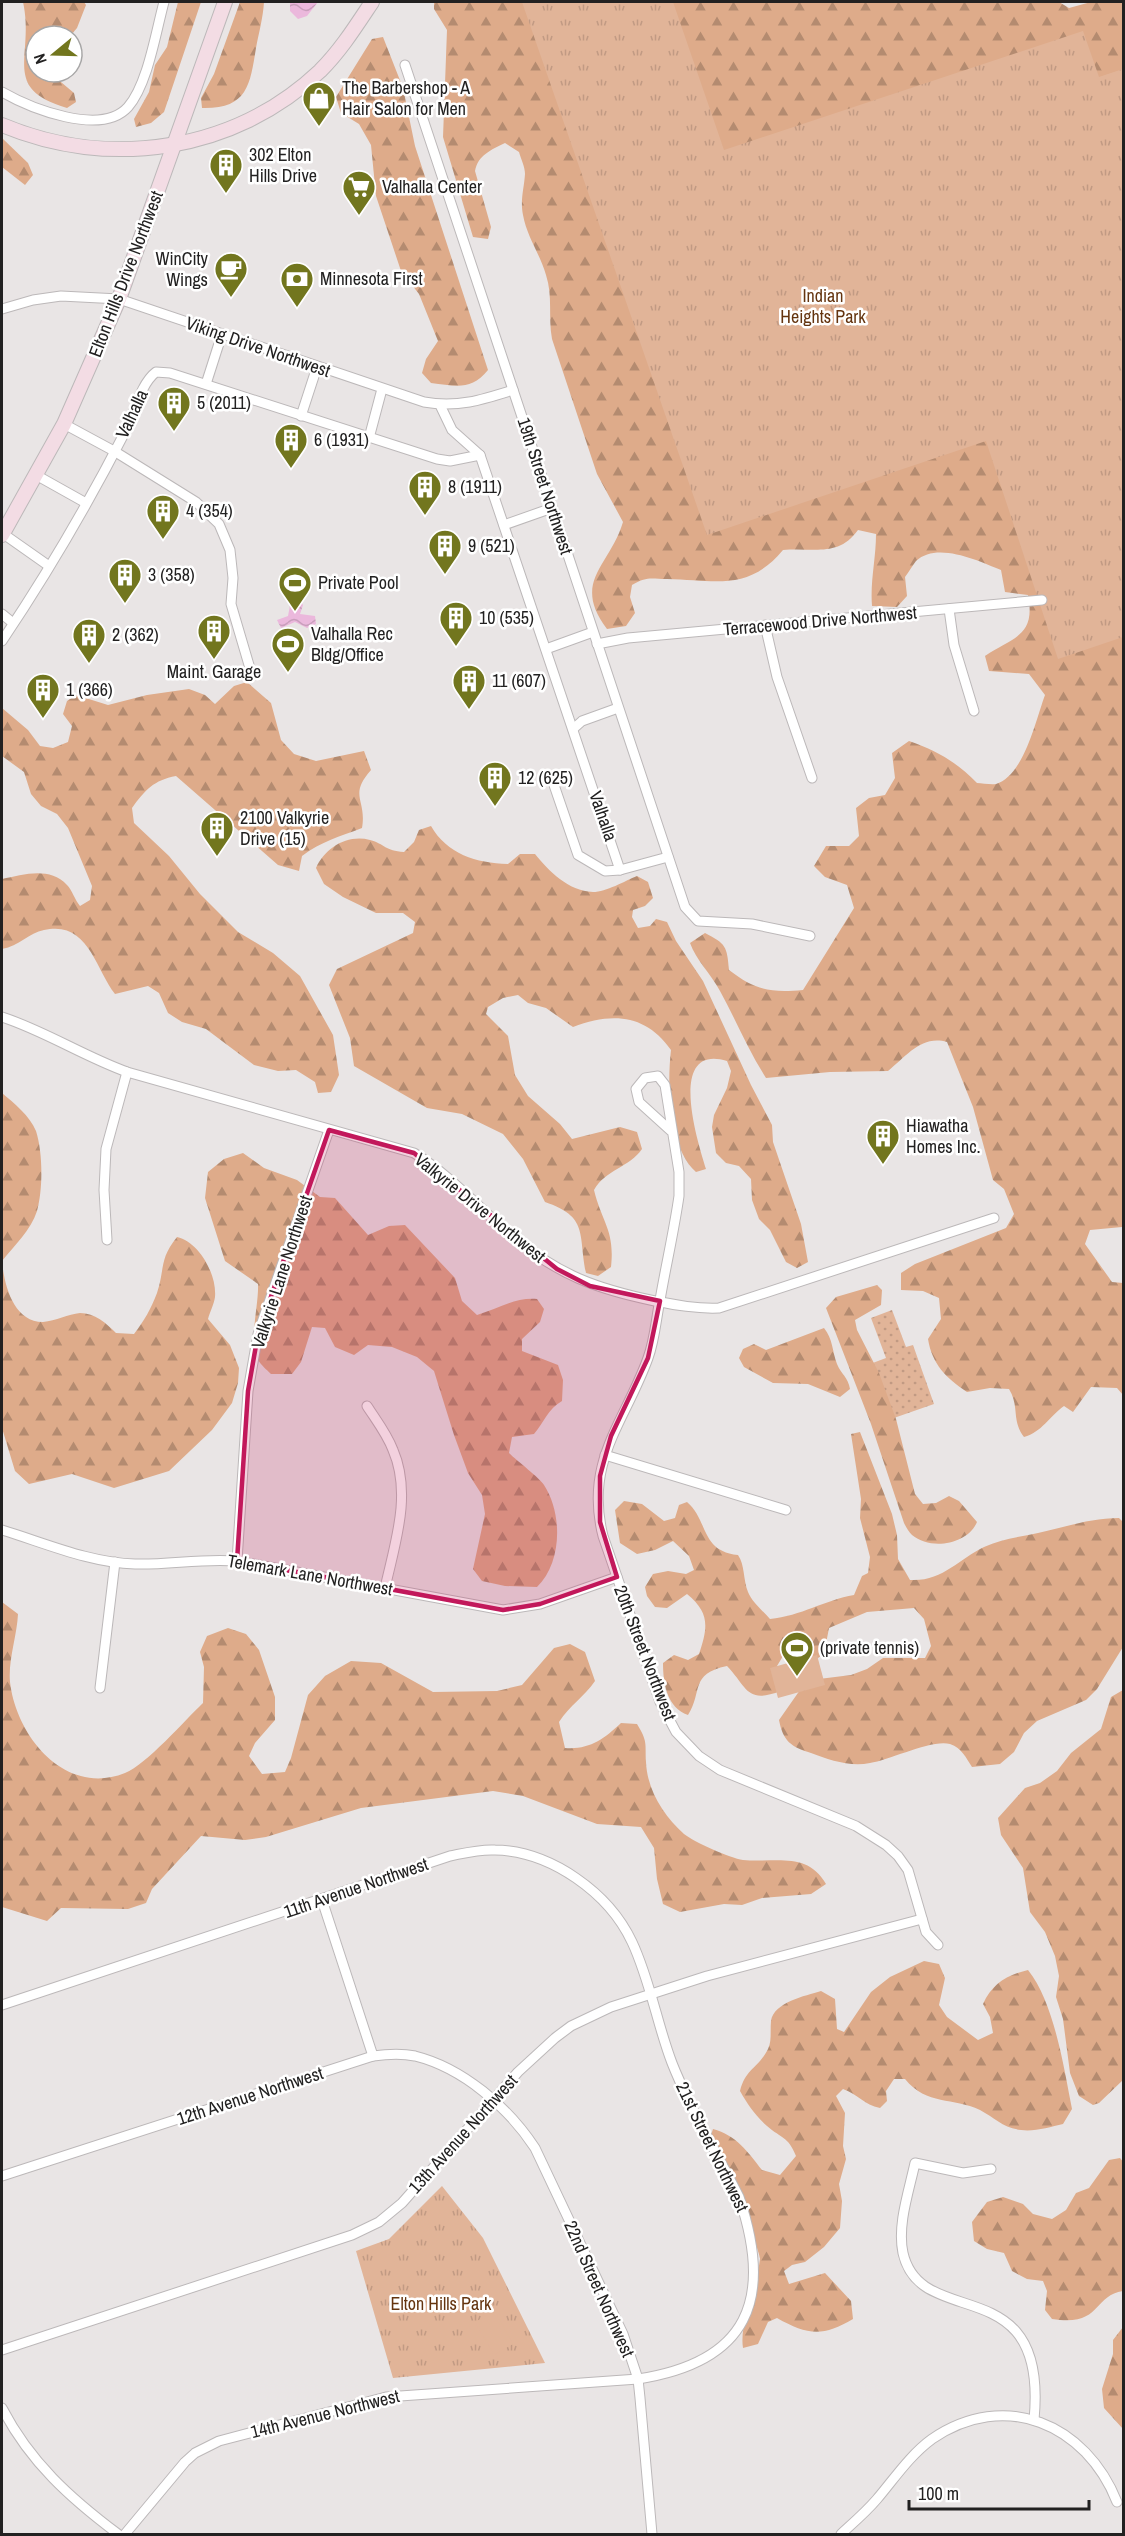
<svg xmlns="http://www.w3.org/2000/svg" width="1125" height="2536" viewBox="0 0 1125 2536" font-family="'Archivo Narrow',sans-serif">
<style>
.grass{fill:url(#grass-dots)}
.forest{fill:url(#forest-firs)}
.park{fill:url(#park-tufts)}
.pitch{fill:#e1b498}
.water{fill:url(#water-waves)}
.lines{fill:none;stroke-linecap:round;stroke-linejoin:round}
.street-casing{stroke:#bcb8b9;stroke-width:11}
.secondary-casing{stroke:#bcb8b9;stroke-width:16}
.street{stroke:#fff;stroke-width:9}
.secondary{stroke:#f3dce4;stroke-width:14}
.marked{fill:#c2185b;fill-opacity:0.2;stroke:#c2185b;stroke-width:4.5;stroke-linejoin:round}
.labels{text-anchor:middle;stroke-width:5;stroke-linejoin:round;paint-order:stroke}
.poi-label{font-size:18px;fill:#222121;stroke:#fff;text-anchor:start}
.street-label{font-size:18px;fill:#222121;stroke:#fff}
.park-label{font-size:18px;fill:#64340f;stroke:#fff}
</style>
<defs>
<pattern id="grass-dots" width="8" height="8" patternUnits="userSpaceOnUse" patternTransform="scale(1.5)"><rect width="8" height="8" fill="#e1b498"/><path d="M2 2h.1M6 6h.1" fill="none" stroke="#c19a83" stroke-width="1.8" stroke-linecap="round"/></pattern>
<pattern id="forest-firs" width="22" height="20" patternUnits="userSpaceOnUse" patternTransform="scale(1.5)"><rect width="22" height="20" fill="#deab8a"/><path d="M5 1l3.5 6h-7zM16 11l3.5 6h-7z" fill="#b48b70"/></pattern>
<pattern id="park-tufts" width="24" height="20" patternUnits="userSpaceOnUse" patternTransform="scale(1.5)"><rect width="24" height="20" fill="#e1b498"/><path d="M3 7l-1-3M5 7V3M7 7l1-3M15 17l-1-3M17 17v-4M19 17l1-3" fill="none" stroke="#c19a83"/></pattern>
<pattern id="water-waves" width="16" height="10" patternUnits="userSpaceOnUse" patternTransform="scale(1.5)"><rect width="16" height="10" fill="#ebb8dc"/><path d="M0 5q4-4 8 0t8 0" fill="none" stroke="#c99ebc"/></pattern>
</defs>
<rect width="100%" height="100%" fill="#e9e5e5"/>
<polygon class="grass" points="892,1310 906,1347 913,1345 934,1404 891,1419 870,1364 886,1358 871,1318"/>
<g class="forest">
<path d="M23,2H84L86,5L77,28L71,35L36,36V72H49L74,93L76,102L67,108C0,88 35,57 23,2Z"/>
<polygon points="178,2 201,2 164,112 151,123 136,127 134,119 149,92 155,65 167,47"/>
<path d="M240,2H264C263,18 259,32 256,48C250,86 247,109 202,108L201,98L214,74Z"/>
<path d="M434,2H1059L1069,8L1091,2H1123L1124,1219L1122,1227L1090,1230L1085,1244L1112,1282L1123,1283V1395L1117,1388L1091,1387L1073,1412L1064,1406C1049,1417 1042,1432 1024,1437C1011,1420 1020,1407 1009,1389L990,1388L967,1392C946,1378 932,1364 928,1339L941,1319L939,1298L923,1291L901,1290V1273L915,1264L1006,1228L1014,1214L1004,1189L993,1180L973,1107L947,1042C921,1035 907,1056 888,1071L830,1072L766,1078C748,1050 736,1020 720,991C711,974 696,960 690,943L705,933C726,944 727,946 729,970C755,990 770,993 803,990L854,908L847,885L825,877L814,866L826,846H849L859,836L856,808L869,798L885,795L895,778L892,753L909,741C936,750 958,763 977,783C982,783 991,785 996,784C1024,776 1036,719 1045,695L1029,674L989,671L985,656C1014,637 1036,636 1028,595L1005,592L1001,570C979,561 937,541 916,561C912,566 909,572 905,577L907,596L897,607L872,606C870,581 876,559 876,534L858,530C838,558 813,547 783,550C748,592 716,580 667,579C651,579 647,576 632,585L630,597L635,613L626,626L607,629C571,581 610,566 623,522L597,474L552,339C548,317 553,296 546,275C540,254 527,237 523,215C520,200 524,189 525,174C525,167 521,159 519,152L505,143C491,150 478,155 475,171L491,227L488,239L473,237L443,137L447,30L434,9Z"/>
<path d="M383,37L403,88L415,146L488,370C471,391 456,386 431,383L422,373L426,359L438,341L419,294L401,271L376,196L371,145L359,124L341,113L336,97L372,39Z"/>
<polygon points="2,138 28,163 33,175 25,185 2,167"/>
<path d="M247,682L271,703L281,740L294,754L316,761L364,751L371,770C348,796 367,799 362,828C339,837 322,841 302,856L299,871L278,865L176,776C154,780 145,790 132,808L134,823L169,856L200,894L238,932L273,953L300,976L333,1035L339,1075L331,1092L318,1093L315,1082L296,1070L278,1071L254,1065L206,1029L182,1022L168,1013L159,993L148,986L115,994C95,968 88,920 44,930C29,933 19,946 2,949V879C23,875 49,866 67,885C72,890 75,900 80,906L90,900L92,886L68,828L57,814L41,806L31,794L24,772L2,756V708L28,730L40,746L53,748L68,742L72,726L63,714L67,701L76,695L108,705L147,695L189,689L205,695L215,704L234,686Z"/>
<path d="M431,826C447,854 476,863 508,864L520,854H535C549,871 568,891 593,892C606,892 625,881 637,876L648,882L653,898L645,906L633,910L632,917L638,928L650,926L656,919L667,922L676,941L703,981L751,1085L772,1125L773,1142L801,1224L808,1262L797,1268L786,1262L770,1230L759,1219L752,1200L751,1179L739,1166L726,1163L716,1153L712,1127L714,1115L727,1088L731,1071L727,1061C666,1043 698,1143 706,1169L696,1172C668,1147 667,1084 671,1050C646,1014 612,1012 573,1027L546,1008L528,1003L518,995L503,998L488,1007L486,1014L508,1036L515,1075L528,1096L560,1124L572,1139L620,1127L637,1132L642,1149C630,1167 605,1170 594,1190C602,1223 615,1230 611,1267L598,1276L586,1273C578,1234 589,1217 545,1202L523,1159L503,1134L462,1114L427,1108L354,1066L350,1038L329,985L337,969L413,933L415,922L403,913H376L343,897L324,884L316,868C325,848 347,834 370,840C385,844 385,851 404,852L414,842L419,830Z"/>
<path d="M2,1093C14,1103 30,1116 36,1131C43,1153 43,1189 37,1211C31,1230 14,1246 2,1261C4,1284 13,1322 43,1322C56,1321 68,1314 80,1313C95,1313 106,1323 116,1333L134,1334C144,1321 151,1309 157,1293C165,1269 159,1259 177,1237C199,1242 217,1274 215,1297C214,1304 210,1312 208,1319L230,1345L239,1368L238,1383L232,1403L212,1430L169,1471L114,1488L72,1474L29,1484L15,1471L2,1428Z"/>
<path d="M243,1153L264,1168L297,1180L320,1197L335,1198L368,1235L389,1226L405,1225L455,1278L462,1301L477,1315C498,1309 515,1297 537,1299L544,1309L540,1322L522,1339V1351L558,1365L563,1380L562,1401C548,1409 544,1422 534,1434L512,1437L509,1453C517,1461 540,1478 544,1485C563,1514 562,1563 537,1587L505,1586L482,1581L473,1569L485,1514L482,1495L468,1473L454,1435L434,1371L417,1357L392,1347L368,1345L354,1355L335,1347L325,1328L312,1327L301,1362L292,1374H271C267,1370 261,1365 258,1360C248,1343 259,1305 258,1284L225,1261L205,1198L208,1172L224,1159Z"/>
<path d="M877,1285L882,1290L881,1305L855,1320L857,1330L879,1373L896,1419L915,1494L923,1504L936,1503L949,1496L959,1501L977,1522C968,1544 931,1551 912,1535C909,1532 906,1527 904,1523L871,1424L826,1308L836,1297Z"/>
<path d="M824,1328C833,1339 832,1351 837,1364C841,1374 848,1377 850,1389L840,1397L808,1384L773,1383L744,1367L739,1358L743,1349L754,1344L766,1350Z"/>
<path d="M860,1432L892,1514L897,1535L898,1559L910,1580C942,1582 959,1559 984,1547C1001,1539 1020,1537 1038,1533C1066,1527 1090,1518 1119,1518L1124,1523L1123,1647L1097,1689L1086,1700L1037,1721L1024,1733L1014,1752L1000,1764L972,1767C966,1758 962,1748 950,1744C932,1739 890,1760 870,1763C850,1767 829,1760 811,1753C791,1747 783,1741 779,1720L800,1690L811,1680L851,1675L867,1669L883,1658H925L931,1646L924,1619L914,1608L867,1612L829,1628L824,1654L815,1660L798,1650L786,1651L777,1666L782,1680L781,1691C746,1704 748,1688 727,1666C689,1674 703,1692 688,1715C667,1708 663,1683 663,1663L674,1655L688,1660L699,1654C708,1627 710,1613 687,1594L667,1608L655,1607L647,1596L645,1587L653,1574L668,1571L686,1574L694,1570L689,1556L673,1541L655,1550L637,1554L620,1543L615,1510L624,1501L642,1504L664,1521L675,1518L679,1505L687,1502C709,1521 700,1551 738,1555C745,1565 743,1580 748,1592C752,1602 763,1611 770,1619C801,1616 825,1600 854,1595L862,1576L868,1573L870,1557L860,1518L861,1499L851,1434Z"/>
<path d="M2,1602L18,1614C17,1636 8,1660 10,1682C16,1736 65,1797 125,1773C147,1764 184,1721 203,1703L204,1667L200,1652L207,1636L228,1628L246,1634L259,1650L275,1697V1720L255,1743L249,1756L262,1774L285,1772L291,1758L308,1695L325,1676L351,1661L381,1663L433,1692L497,1691L522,1685L554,1648L570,1644L585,1652L595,1681C584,1697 570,1705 559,1722L565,1748C589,1750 604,1739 621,1723L637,1724C648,1742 645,1743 646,1762C647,1790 664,1816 684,1834C694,1842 730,1858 743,1860C776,1863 807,1851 826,1884L811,1894L762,1898L742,1905L724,1904L680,1912L663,1904L657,1879L654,1848L641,1827L597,1824L523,1796L493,1791L361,1808L266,1837L245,1840L201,1836L152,1889L146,1903L128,1909L61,1908L47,1921L2,1907Z"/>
<polygon points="1123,1690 1123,2080 1099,2103 1093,2105 1079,2096 1070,2073 1063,2019 1056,1997 1059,1976 1055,1956 1045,1932 1030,1912 1023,1868 1001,1835 998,1818 1025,1788 1040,1783 1057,1771 1071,1753 1101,1729 1111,1697"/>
<path d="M924,1961L939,1964L945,1978L939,2005L947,2017L978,2040L993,2033L990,2017L983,2004C992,1984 1007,1975 1028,1970C1054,2002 1064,2068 1072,2109L1063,2124C1050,2127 1034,2132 1021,2130C1003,2128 995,2118 980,2110C953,2097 927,2106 905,2079H894L886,2091L887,2101L880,2108C864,2105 858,2094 843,2089L836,2096L845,2113L843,2146L846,2159L839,2184L842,2201L840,2228L824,2247L805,2262L792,2265L784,2271L789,2284L825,2273L851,2301L853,2319C823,2337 807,2335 777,2318L768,2322L758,2344L743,2348C739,2324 757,2286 760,2259C761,2248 717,2159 709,2141L713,2129C736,2135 748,2152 762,2170L780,2175L796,2156C788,2136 782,2139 767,2126C755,2115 748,2105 740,2091C746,2068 758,2069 768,2049C772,2041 770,2031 771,2021C774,2002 805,1996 821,1991L835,1999L837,2029L844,2032L871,1992L890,1977Z"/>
<path d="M1120,2158L1124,2163L1123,2291C1092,2296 1102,2327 1052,2319L1045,2310L1047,2291L1043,2281L1027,2279L1012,2271L1004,2253L987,2249L974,2241L972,2222L987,2202L1003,2197L1023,2204L1033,2214L1052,2219L1066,2210L1076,2193L1089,2188L1109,2160Z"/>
<polygon points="1123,2327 1124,2429 1123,2429 1104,2408 1102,2389 1113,2354 1113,2340"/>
</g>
<g class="park">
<polygon points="522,2 673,2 724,150 1083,31 1099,77 1123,69 1123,637 1058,659 986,441 707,535"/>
<polygon points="442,2186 483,2238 545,2363 393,2378 356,2251 389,2239"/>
</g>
<g class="pitch">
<polygon points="817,1655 825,1685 778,1698 770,1668"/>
<polygon points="495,2311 513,2344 494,2355 475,2322"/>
</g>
<g class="water">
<polygon points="290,2 318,2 307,16 298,19 290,11"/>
<polygon points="299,598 303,605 300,614 315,616 316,624 307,628 295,622 281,628 277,620 288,616 291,600"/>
</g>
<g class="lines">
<defs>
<g id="street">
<polyline points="405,65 685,907 698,921 752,924 810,936"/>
<path d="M2,92C30,108 101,137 128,107C148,84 156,31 164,2"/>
<path d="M2,309L33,300L61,296L119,299L424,402C457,408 482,400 513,390"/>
<polyline points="206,384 222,334"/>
<polyline points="440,405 452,430 480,455 620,870"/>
<polyline points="301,416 317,367"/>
<polyline points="64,424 114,451 196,502 219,524 230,550 233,578 231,604 249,665"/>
<polyline points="369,438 382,389"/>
<polyline points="36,475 86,503"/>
<polyline points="504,525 552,508"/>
<polyline points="2,533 49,566"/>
<polyline points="949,609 954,645 974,711"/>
<polyline points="2,614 13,623"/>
<polyline points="765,625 777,677 812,778"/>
<path d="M2,641C47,574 88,504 125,432C134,415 140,384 156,372L170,373L437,459L450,461L480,455"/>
<polyline points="597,644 628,638 1042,600"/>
<polyline points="546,649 593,632"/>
<polyline points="573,729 582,721 618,708"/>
<polyline points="554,785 578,855 605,871 620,870 668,857"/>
<path d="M2,1017C45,1031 83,1056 127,1072L414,1153C450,1175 479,1208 512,1236C558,1275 597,1289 655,1301C676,1305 697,1309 719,1308L994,1218"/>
<path d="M671,1131L639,1102L636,1089L645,1078L658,1076L665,1085L679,1172V1196C674,1231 666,1265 660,1300C656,1319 655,1339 648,1358C625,1422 584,1461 603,1536L660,1702L676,1732L699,1756L720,1770L856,1826L886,1845L898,1856L908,1870L926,1932L938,1945"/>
<polyline points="107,1240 104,1190 106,1149 127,1072"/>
<path d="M367,1406C376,1420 387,1434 393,1450C412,1494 395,1543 385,1588"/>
<polyline points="605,1455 786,1510"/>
<path d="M2,1530C45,1543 90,1563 135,1564C169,1565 202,1558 237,1561L503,1610L540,1604L617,1577"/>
<polyline points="237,1561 248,1391 258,1334 329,1130"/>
<polyline points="100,1688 115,1562"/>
<polyline points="322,1900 373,2056"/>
<path d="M2,2005L450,1856C465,1853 480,1849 495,1850C551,1851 609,1893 632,1942C650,1980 657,2024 672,2063C690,2109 717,2153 739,2197C774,2300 748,2362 638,2379L386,2397L219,2441L195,2453L185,2462L125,2534"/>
<path d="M991,2169L963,2173L915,2163C909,2191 897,2225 903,2253C921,2333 1049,2266 1034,2420"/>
<path d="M2,2176L373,2056C387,2054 401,2053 415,2056C463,2068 508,2107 535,2148L623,2334L638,2379L640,2398L652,2534"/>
<polyline points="2,2350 352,2235 379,2222 402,2203 518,2072 555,2038 571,2026 611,2007 707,1976 922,1919"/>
<path d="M2,2408C30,2462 70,2498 118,2534"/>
<path d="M841,2534C853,2523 866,2512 877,2499C894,2479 910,2455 932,2439C1005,2389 1086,2424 1117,2502"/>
</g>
<g id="secondary">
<path d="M2,125C109,170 234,152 320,71C341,50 356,26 372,2"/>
<polyline points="2,535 64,424 119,299 225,2"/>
</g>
</defs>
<use href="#street" class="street-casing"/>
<use href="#secondary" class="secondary-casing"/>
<use href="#street" class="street"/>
<use href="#secondary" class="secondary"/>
</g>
<path class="marked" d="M329,1130L414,1153L557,1269L590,1286L660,1301L648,1358L611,1436L600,1476V1522L617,1577L540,1604L503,1610L237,1561L248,1391L258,1334Z"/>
<defs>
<symbol id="shop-pin" viewBox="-11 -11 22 30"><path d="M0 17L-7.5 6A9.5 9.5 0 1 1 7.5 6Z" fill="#72761e" stroke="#fff"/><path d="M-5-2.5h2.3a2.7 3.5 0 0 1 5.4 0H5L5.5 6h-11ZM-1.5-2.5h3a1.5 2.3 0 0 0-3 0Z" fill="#fff"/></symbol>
<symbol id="building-pin" viewBox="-11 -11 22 30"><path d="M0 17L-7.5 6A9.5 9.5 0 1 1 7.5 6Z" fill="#72761e" stroke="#fff"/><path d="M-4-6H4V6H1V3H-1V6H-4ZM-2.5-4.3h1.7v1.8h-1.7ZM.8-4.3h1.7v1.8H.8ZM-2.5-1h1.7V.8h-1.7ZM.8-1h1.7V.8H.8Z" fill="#fff"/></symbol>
<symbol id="supermarket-pin" viewBox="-11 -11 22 30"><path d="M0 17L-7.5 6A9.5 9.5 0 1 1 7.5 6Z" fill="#72761e" stroke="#fff"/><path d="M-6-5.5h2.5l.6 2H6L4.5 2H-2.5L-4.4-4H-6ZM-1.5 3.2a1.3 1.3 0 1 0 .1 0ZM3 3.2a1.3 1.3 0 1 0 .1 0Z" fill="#fff"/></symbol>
<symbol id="cafe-pin" viewBox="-11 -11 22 30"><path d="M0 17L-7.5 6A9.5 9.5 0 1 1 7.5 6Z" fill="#72761e" stroke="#fff"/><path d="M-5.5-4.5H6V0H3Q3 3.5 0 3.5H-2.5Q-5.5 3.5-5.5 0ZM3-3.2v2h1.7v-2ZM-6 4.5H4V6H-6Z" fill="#fff"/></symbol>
<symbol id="bank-pin" viewBox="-11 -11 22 30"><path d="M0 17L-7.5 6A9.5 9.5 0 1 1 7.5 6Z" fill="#72761e" stroke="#fff"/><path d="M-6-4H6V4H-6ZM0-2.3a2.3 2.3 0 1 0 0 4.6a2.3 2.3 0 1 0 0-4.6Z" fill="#fff"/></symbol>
<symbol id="stadium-pin" viewBox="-11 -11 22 30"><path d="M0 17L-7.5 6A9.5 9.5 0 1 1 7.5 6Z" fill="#72761e" stroke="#fff"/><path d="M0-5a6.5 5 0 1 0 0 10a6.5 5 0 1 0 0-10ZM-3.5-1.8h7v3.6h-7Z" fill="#fff"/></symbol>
</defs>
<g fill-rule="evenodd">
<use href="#shop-pin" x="300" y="79" width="38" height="52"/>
<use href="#building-pin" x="207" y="146" width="38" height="52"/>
<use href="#supermarket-pin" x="340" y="168" width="38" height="52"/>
<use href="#cafe-pin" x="212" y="250" width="38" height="52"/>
<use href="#bank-pin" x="278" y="260" width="38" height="52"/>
<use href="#building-pin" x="155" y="384" width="38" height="52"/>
<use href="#building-pin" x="272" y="421" width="38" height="52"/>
<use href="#building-pin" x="406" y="468" width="38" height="52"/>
<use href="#building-pin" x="144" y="492" width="38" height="52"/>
<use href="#building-pin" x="426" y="527" width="38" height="52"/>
<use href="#building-pin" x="106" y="556" width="38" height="52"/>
<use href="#stadium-pin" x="276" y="564" width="38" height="52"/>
<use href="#building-pin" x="437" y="599" width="38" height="52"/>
<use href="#building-pin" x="195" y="612" width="38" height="52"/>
<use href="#building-pin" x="70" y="616" width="38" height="52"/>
<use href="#stadium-pin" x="269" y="625" width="38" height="52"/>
<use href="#building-pin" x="450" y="662" width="38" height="52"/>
<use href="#building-pin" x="24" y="671" width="38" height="52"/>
<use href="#building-pin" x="476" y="759" width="38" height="52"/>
<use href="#building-pin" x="198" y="809" width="38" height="52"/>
<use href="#building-pin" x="864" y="1117" width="38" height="52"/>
<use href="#stadium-pin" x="778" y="1629" width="38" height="52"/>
</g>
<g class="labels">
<g class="poi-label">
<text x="342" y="94">The Barbershop - A<tspan x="342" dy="21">Hair Salon for Men</tspan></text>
<text x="249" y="161">302 Elton<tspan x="249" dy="21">Hills Drive</tspan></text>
<text x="382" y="193">Valhalla Center</text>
<text x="208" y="265" text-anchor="end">WinCity<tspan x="208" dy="21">Wings</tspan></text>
<text x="320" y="285">Minnesota First</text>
<text x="197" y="409">5 (2011)</text>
<text x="314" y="446">6 (1931)</text>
<text x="448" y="493">8 (1911)</text>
<text x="186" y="517">4 (354)</text>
<text x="468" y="552">9 (521)</text>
<text x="148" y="581">3 (358)</text>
<text x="318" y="589">Private Pool</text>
<text x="479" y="624">10 (535)</text>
<text x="311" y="640">Valhalla Rec<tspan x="311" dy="21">Bldg/Office</tspan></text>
<text x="112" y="641">2 (362)</text>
<text x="214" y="678" text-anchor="middle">Maint. Garage</text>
<text x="492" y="687">11 (607)</text>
<text x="66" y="696">1 (366)</text>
<text x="518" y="784">12 (625)</text>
<text x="240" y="824">2100 Valkyrie<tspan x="240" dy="21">Drive (15)</tspan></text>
<text x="906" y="1132">Hiawatha<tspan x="906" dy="21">Homes Inc.</tspan></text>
<text x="820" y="1654">(private tennis)</text>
</g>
<g class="street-label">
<text transform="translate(126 274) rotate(-69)" y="6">Elton Hills Drive Northwest</text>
<text transform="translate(258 347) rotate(19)" y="6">Viking Drive Northwest</text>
<text transform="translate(132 414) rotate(-65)" y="6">Valhalla</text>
<text transform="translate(545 486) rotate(72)" y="6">19th Street Northwest</text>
<text transform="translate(820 621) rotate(-5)" y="6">Terracewood Drive Northwest</text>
<text transform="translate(603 816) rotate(71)" y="6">Valhalla</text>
<text transform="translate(480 1208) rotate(39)" y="6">Valkyrie Drive Northwest</text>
<text transform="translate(282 1272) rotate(-72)" y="6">Valkyrie Lane Northwest</text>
<text transform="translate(310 1575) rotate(10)" y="6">Telemark Lane Northwest</text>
<text transform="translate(645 1653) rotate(69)" y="6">20th Street Northwest</text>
<text transform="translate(356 1888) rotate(-19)" y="6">11th Avenue Northwest</text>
<text transform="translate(250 2096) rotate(-18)" y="6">12th Avenue Northwest</text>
<text transform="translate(463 2134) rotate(-48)" y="6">13th Avenue Northwest</text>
<text transform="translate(712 2147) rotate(64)" y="6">21st Street Northwest</text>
<text transform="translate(599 2289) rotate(66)" y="6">22nd Street Northwest</text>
<text transform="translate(325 2414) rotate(-14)" y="6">14th Avenue Northwest</text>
</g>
<g class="park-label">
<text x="823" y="302">Indian<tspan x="823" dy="21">Heights Park</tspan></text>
<text x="441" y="2310">Elton Hills Park</text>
</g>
</g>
<rect width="1125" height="2536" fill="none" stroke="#222121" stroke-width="6"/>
<g transform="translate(54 54) rotate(251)"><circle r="28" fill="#ffffff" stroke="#a7a6a6" stroke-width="1.5"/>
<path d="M0-4.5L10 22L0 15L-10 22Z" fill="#72761e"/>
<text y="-9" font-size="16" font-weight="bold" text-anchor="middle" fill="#222121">N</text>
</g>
<path d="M909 2500v9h180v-9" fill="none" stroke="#222121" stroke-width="3"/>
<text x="918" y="2500" font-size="18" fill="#222121" stroke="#ffffff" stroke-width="4.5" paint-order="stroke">100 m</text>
</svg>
